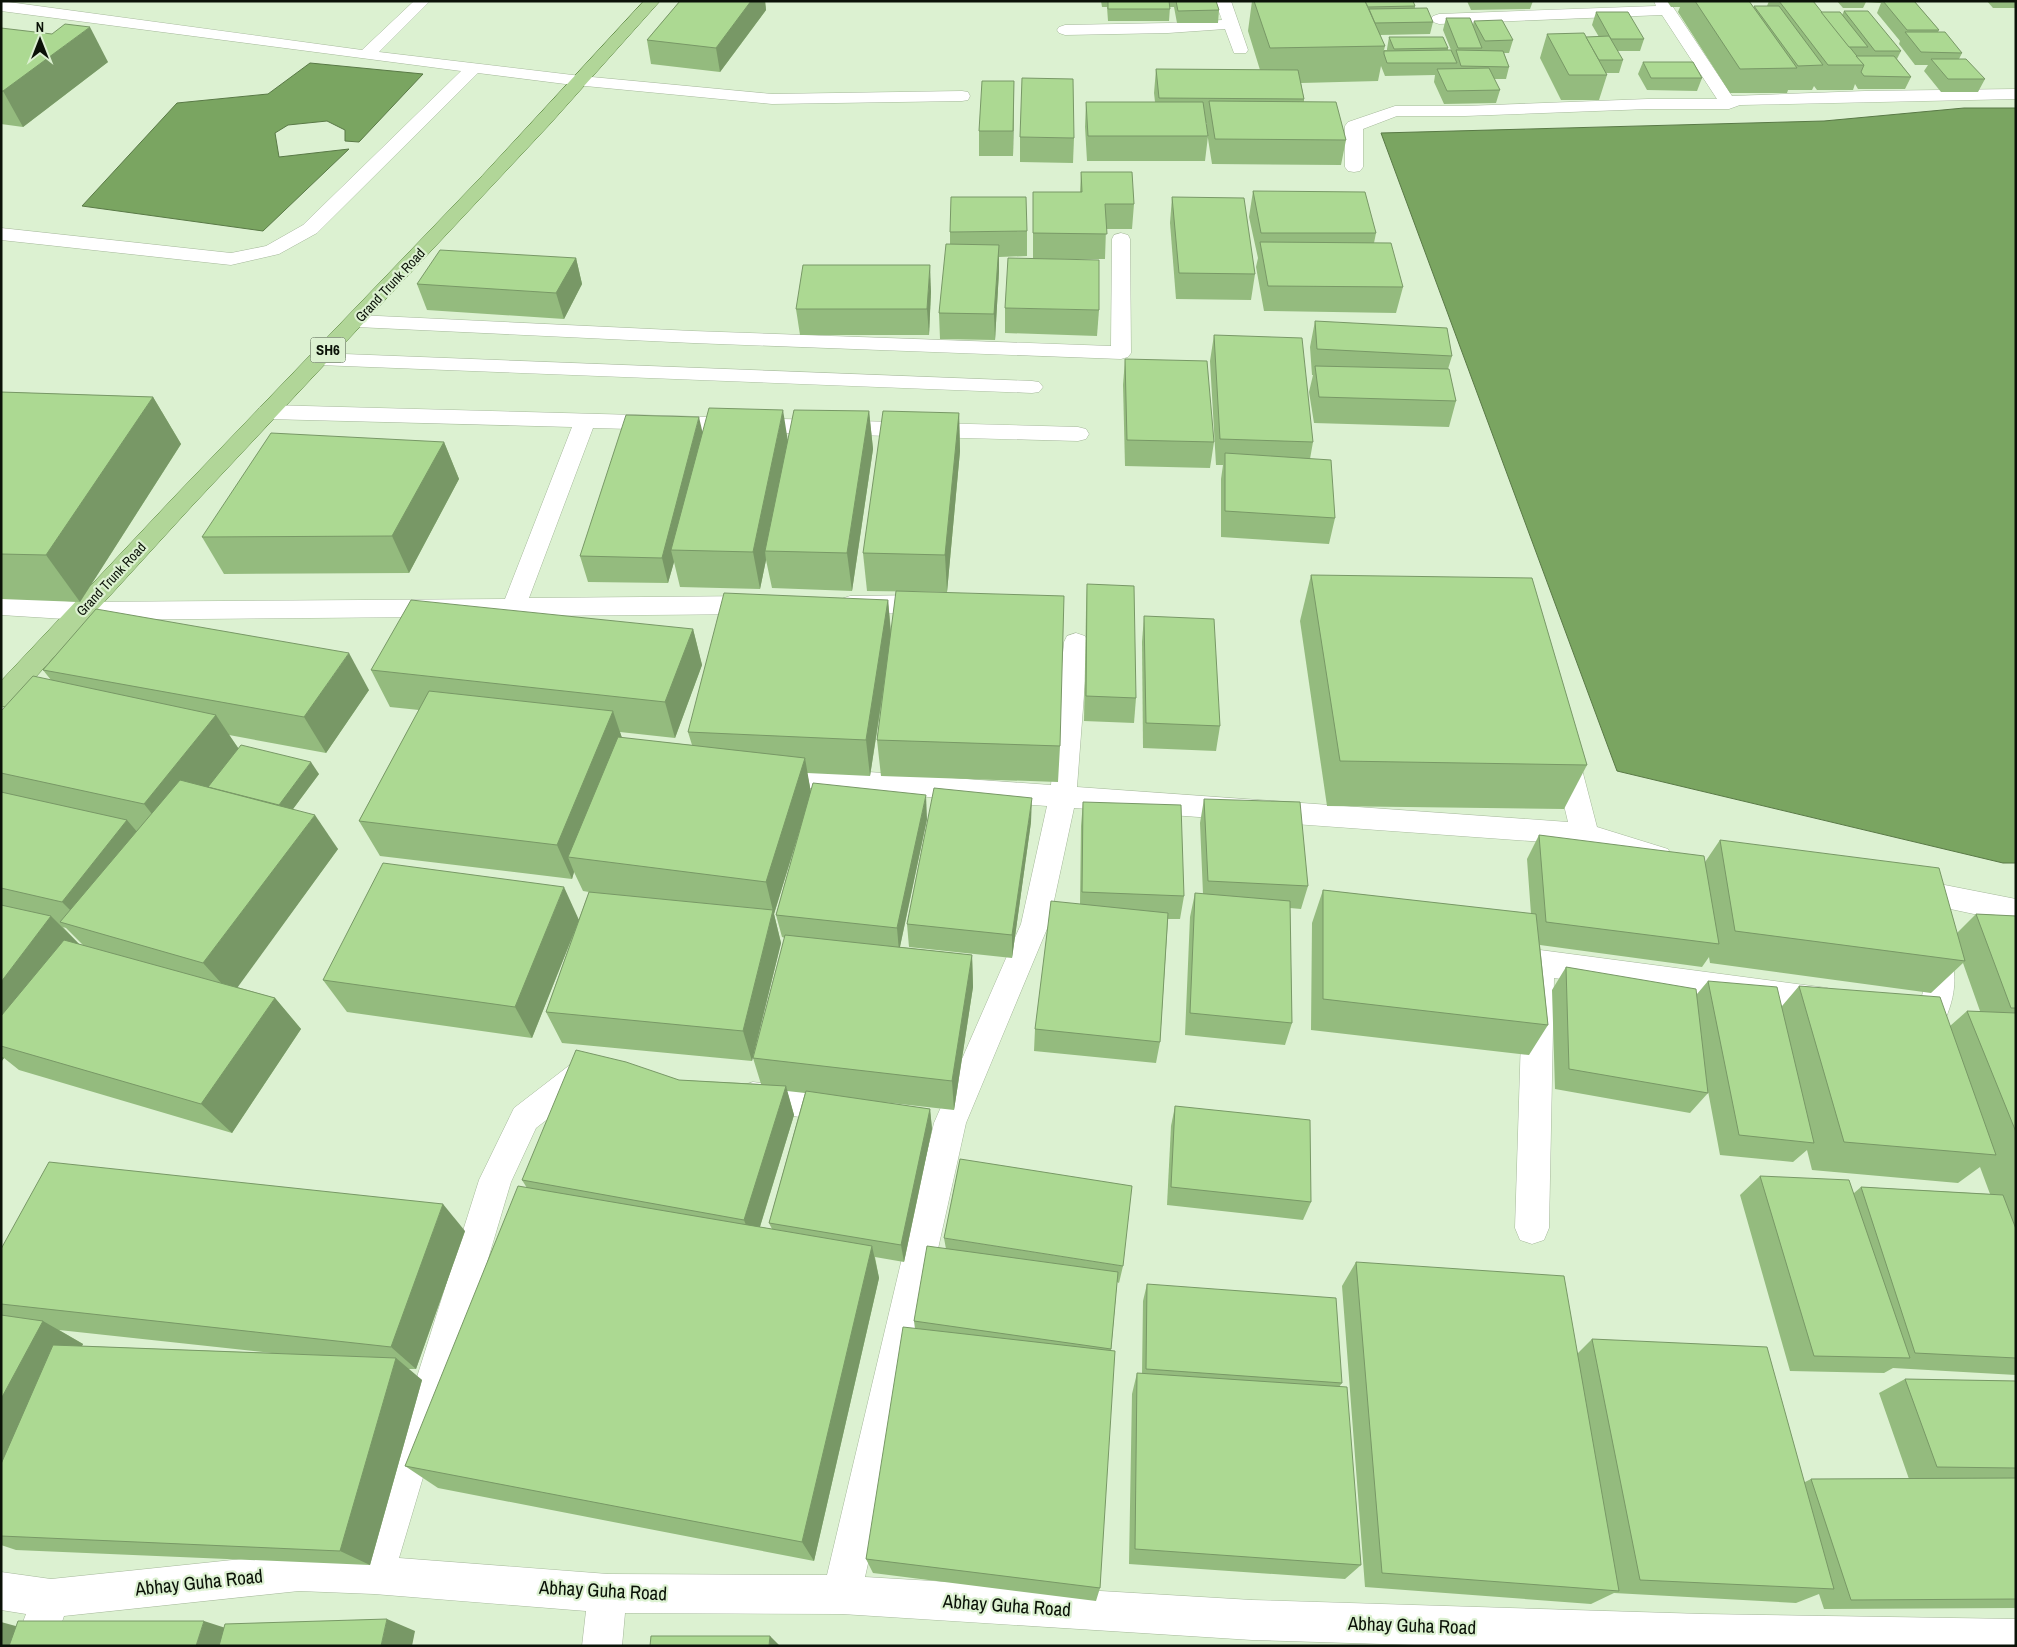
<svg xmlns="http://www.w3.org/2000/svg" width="2017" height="1647" viewBox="0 0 2017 1647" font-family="'Archivo Narrow',sans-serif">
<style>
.water{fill:#7aa561;stroke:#597946}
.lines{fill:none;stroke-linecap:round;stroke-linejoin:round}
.lane-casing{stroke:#a5b89a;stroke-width:1}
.street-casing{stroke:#a5b89a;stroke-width:1}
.primary-casing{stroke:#558039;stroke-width:1}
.lane{fill:#fff;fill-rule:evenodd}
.street{fill:#fff;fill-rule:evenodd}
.primary{fill:#b1d698;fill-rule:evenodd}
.wall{fill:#94bb7e;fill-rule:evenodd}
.shaded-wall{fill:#789866}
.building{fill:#acd992;stroke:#789866}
.labels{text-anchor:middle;stroke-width:4.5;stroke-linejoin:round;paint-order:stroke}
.far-street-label{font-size:14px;fill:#0b1208;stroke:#dcf1d1}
.shield{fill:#dcf1d1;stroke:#4a5544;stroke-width:1}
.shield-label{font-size:15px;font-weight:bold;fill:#0b1208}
.near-street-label{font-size:19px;fill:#0b1208;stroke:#dcf1d1}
</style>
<rect width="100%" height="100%" fill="#dcf1d1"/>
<g class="water">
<polygon points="310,63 423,74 359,142 345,141 345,130 327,121 288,125 275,133 279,157 349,149 263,231 82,206 177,103 268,94"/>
<polygon points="1964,108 2016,108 2016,863 2003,863 1617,771 1381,133 1824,121"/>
</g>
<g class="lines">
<defs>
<polygon id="lane" points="581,76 772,94 962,91 968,92 970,96 968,100 962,101 772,104 575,85 573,81 575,77"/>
<g id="street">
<polygon points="1,1 362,50 414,1 430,1 379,52 581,76 587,77 589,81 587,85 581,86 478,73 317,233 279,254 231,265 1,240 1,228 231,253 266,246 303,225 461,71 1,11"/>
<polygon points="1215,1 1231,1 1248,50 1246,53 1234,53 1225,29 1168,33 1065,35 1059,33 1057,30 1059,27 1065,25 1168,23 1222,20"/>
<polygon points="1654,1 1669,1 1732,96 1865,91 2016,89 2016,99 1740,105 1729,109 1648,109 1465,116 1397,116 1363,129 1363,167 1360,171 1354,172 1348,171 1345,167 1345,126 1348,122 1395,106 1465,106 1648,99 1717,99 1662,15 1439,24 1433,22 1431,19 1433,16 1439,14 1656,6"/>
<polygon points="1121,233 1128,235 1130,239 1131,353 1128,357 1121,359 693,343 357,327 350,325 347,321 350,317 357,315 693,331 1111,346 1112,239 1114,235"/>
<polygon points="319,353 1032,381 1039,382 1043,387 1039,392 1032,393 319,365 312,363 309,359 312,355"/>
<polygon points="268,405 1078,427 1086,429 1089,434 1086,439 1078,441 593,428 529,598 757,596 766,599 769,605 766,611 757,614 81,620 1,615 1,597 81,602 505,599 572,427 268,419 260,417 257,412 260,407"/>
<polygon points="932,595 941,598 944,604 941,610 932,613 850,614 841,611 838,605 841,599 850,596"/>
<polygon points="1076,633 1085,636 1088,642 1077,787 1568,822 1552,754 1556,747 1565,744 1574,747 1578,754 1597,827 1668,849 1672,857 1668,865 1658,868 1585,845 1074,808 1049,924 966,1123 865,1577 1252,1600 1703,1614 2016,1619 2016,1646 1447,1646 1252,1640 842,1614 625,1613 622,1646 582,1646 586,1611 374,1594 299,1591 64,1616 54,1646 14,1646 26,1614 1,1610 1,1572 51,1579 299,1553 361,1555 479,1180 514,1108 575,1061 586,1057 597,1061 602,1071 597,1081 536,1128 511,1182 399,1558 608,1574 827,1575 934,1123 1021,924 1047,806 771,785 762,782 758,775 762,768 771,765 1051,785 1064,642 1067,636"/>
<polygon points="1909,878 2016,899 2016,923 1899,898 1895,890 1899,882"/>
<path d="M1934,935L1944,939C1959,969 1957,995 1943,1024L1932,1028L1903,1021L1899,1012L1903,1003L1914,999L1921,1000L1926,979L1919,948L1924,939Z"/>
<polygon points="1540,950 1827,988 1838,992 1842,1001 1838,1010 1827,1014 1554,978 1549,1228 1544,1240 1532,1244 1520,1240 1515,1228 1522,1006 1525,963 1530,954"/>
<polygon points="753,1082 839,1093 850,1098 855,1108 850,1118 839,1123 753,1110 742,1106 737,1096 742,1086"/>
</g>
<polygon id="primary" points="644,1 660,1 550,124 192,506 10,705 1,707 1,681 175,496 482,176"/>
</defs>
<use href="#lane" class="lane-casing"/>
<use href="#street" class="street-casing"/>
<use href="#primary" class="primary-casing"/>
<use href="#lane" class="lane"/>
<use href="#street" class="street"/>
<use href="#primary" class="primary"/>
</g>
<g class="wall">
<polygon points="680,1 765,1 766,10 720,72 651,64 647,40"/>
<polygon points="1101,1 1216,1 1219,10 1218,23 1177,23 1174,7 1170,7 1169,21 1108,21 1107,7 1102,7"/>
<polygon points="1252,1 1413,1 1415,6 1415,8 1433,22 1430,34 1380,35 1385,46 1384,50 1387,50 1387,49 1389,37 1448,48 1448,50 1451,50 1443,30 1446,18 1473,25 1474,21 1513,40 1509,53 1504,53 1509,67 1506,79 1494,79 1500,90 1496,103 1444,104 1434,82 1435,75 1385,76 1381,66 1378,81 1301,83 1304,99 1304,102 1346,140 1341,165 1212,164 1206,126 1207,123 1206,123 1208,136 1205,161 1087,161 1085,127 1086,102 1155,102 1154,93 1156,69 1260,70 1248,31"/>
<polygon points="1467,1 1533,1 1530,9 1471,10"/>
<polygon points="1667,1 1749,1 1754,8 1754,6 1767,6 1769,1 1813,1 1821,12 1842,15 1844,11 1901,51 1897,59 1911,77 1905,89 1858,89 1855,84 1853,90 1817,90 1814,86 1812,90 1788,90 1787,93 1730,93 1678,12 1680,7 1671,7"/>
<polygon points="1837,1 1915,1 1915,2 1939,30 1938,32 1962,53 1959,59 1985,79 1978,92 1941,92 1924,71 1928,65 1915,65 1899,44 1900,41 1877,13 1881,3 1866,2 1863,8 1843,8"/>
<polygon points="1987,1 2016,1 2016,8 1993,8"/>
<polygon points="1596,12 1644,39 1640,51 1617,51 1623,60 1619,73 1606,73 1607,75 1599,100 1561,100 1540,58 1547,34 1586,37 1599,37 1592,25"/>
<polygon points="1,28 108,62 23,127 1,124"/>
<polygon points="1643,62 1702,78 1697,91 1647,90 1638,74"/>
<polygon points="1014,81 1013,156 979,156 979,131"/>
<polygon points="1020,137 1074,138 1073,163 1020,162"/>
<polygon points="1081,172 1134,204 1132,229 1106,229 1105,259 1033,259 1033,192 1080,192"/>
<polygon points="1253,191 1376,233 1374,243 1403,287 1396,313 1264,311 1256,267 1258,258 1249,217"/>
<polygon points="1172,197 1255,274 1251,300 1176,299 1170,223"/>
<polygon points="1027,231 1027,256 999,257 999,271 995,340 940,339 939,313 950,244 950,232"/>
<polygon points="576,258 582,284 564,319 427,310 417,284"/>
<polygon points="931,291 929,335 800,335 796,309"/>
<polygon points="1005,308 1099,310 1097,336 1005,333"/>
<polygon points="1315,321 1452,356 1448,369 1456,401 1449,427 1314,423 1309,392 1313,375 1312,375 1310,347"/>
<polygon points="1214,335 1313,442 1310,459 1335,518 1329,544 1221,537 1221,479 1223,465 1216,465 1210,361"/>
<polygon points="1125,359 1214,442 1210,468 1125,466 1123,385"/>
<polygon points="1,392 153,397 181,444 80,602 1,599"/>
<polygon points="869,411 873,449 852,591 772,588 766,560 760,589 680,587 674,562 668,583 588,582 580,556 703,432 788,439"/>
<polygon points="959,413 960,451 947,592 867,591 863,553"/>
<polygon points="444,442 459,479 409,573 224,574 202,537"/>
<polygon points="1311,575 1587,765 1564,809 1327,806 1300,621"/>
<polygon points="1087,584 1136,698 1134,723 1084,721 1086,610"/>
<path d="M888,600L891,631L1060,746L1058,782L881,776L877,740L883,694L870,776L807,773L811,792L927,819L900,947L972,955L973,987L954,1110L882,1102L930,1109L932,1129L904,1262L875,1257L879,1278L814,1561L438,1488L405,1466L527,1188L522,1180L679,1080L761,1084L753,1058L785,938L782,937L776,915L802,823L774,914L781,943L752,1061L562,1043L546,1012L574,933L532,1038L347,1012L323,980L579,919L589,892L583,891L574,872L572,879L380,856L359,821L419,710L390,707L371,670L693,629L702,665L675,738L620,732L622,738L692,745L688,732ZM787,1091L805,1093L769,1223L772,1229L760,1227L794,1115Z"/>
<polygon points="1144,616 1220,726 1216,751 1143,748 1142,642"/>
<path d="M43,670L369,690L326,753L229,735L239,749L319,774L293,809L338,849L237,987L275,998L301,1029L232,1133L19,1070L4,1058L1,1062V711L51,680ZM63,927L66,928L83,945L79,944Z"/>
<polygon points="1204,799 1308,886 1301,909 1290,908 1292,1023 1285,1045 1185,1035 1190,917 1195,893 1203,894 1200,823"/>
<polygon points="1083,802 1184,896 1180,919 1168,919 1160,1042 1156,1063 1034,1051 1035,1029 1080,904 1081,826"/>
<polygon points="1031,822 1012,958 909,947 907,924"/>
<polygon points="1539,835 1705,862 1720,840 1957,933 1976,914 2016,916 2016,1375 1893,1368 1884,1373 1790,1371 1740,1195 1760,1176 1854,1193 1861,1187 1990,1194 1980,1167 1958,1183 1812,1170 1807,1150 1793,1162 1720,1155 1708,1091 1708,1093 1690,1113 1555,1089 1552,990 1566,967 1697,994 1708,981 1782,1006 1799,986 1950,1026 1967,1011 1980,1011 1963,963 1931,993 1710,963 1709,957 1702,967 1540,945 1548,1025 1529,1055 1311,1030 1312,923 1323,890 1531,914 1527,859"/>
<polygon points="1175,1106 1311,1202 1303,1220 1167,1205 1171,1126"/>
<path d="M465,1231L416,1369H408L422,1380L370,1565L16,1550L1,1545V1249ZM59,1330L272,1353L82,1346L83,1344Z"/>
<polygon points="944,1238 1123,1266 1119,1283 1117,1282 1111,1351 1100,1588 1096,1601 873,1573 866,1559 915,1329 914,1321 946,1249"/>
<polygon points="1356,1262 1578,1353 1592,1339 1805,1482 1811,1479 1909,1479 1879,1393 1905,1379 2016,1381 2016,1608 1824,1609 1819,1594 1796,1603 1614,1593 1591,1604 1365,1587 1342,1286"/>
<polygon points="1147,1284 1342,1383 1339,1387 1361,1565 1345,1579 1129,1564 1132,1394 1137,1373 1142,1374 1143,1301"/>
</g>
<g class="shaded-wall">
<polygon points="751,1 765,1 766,10 720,72 716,48"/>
<polygon points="90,27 108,62 23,127 3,91"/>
<polygon points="1014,81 1014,106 1013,156 1013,131"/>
<polygon points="999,245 999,271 995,340 994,314"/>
<polygon points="576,258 582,284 564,319 556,293"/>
<polygon points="930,265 931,291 929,335 927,309"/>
<polygon points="153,397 181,444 80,602 46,555"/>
<polygon points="783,410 789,448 765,551 766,560 760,589 753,552"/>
<polygon points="869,411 873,449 852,591 847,553"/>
<polygon points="959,413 960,451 947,592 945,555"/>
<polygon points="699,417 705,443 671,550 674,562 668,583 662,558"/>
<polygon points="444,442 459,479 409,573 392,536"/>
<polygon points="888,600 891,637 870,776 866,740"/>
<polygon points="693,629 702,665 675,738 665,702"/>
<polygon points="349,653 369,690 326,753 304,717"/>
<polygon points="613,711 625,747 568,857 574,872 572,879 557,845"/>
<polygon points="216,715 240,751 172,839 144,804"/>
<polygon points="805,758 811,793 774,914 781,943 752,1061 743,1031 773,911 766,882"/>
<polygon points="311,762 319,774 287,817 279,805"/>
<polygon points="926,795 927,819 899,951 897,928"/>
<polygon points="1032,798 1031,822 1012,958 1012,935"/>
<polygon points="315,815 338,849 232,995 203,963"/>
<polygon points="127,820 156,854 91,931 62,902"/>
<polygon points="564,887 579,920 532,1038 515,1007"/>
<polygon points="51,916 84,949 1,1046 1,982"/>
<polygon points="972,955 973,987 954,1110 952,1081"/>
<polygon points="275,998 301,1029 232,1133 201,1104"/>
<polygon points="1,1056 4,1058 1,1062"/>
<polygon points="786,1086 794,1115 754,1246 744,1220"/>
<polygon points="930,1109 932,1129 904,1262 901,1245"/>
<polygon points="443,1204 465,1231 416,1369 391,1347"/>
<polygon points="872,1246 879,1278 814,1561 802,1542"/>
<polygon points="43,1321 83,1344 1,1501 1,1399"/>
<polygon points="396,1358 422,1380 370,1565 340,1551"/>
<polygon points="387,1619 415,1631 412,1646 381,1646"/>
<polygon points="204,1621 241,1633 237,1646 196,1646"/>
<polygon points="1,1622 23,1628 16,1646 1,1646"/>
<polygon points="770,1636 780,1646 769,1646"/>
</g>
<g class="building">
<polygon points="680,1 751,1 716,48 647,40"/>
<polygon points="1108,1 1169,1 1170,9 1108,9"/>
<polygon points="1176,1 1216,1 1219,10 1178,11"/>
<polygon points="1254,1 1365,1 1385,46 1270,48"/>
<polygon points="1365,1 1413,1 1415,6 1368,7"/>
<polygon points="1695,1 1749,1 1797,68 1740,69"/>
<polygon points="1779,1 1813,1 1864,65 1828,65"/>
<polygon points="1883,1 1914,1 1939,30 1907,30"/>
<polygon points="1754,6 1779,6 1823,65 1798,66"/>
<polygon points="1427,8 1433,22 1375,23 1369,9"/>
<polygon points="1844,11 1868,11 1901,51 1875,51"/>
<polygon points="1596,12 1628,12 1644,39 1611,39"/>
<polygon points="1821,12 1840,12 1868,47 1849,47"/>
<polygon points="1446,18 1470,18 1482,48 1458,48"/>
<polygon points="1502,20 1513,40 1485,41 1474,21"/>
<polygon points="65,24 90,27 3,91 1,91 1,28 52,34"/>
<polygon points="1905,32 1945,32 1962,53 1921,52"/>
<polygon points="1584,33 1607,75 1569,75 1547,34"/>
<polygon points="1609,36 1623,60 1599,60 1586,37"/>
<polygon points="1389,37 1443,37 1448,48 1394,49"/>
<polygon points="1451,50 1457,63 1387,63 1384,54 1384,51"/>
<polygon points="1456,50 1503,51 1509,67 1461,66"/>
<polygon points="1856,56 1894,56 1911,77 1864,76 1861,72 1864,65"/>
<polygon points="1931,59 1966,59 1985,79 1948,79"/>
<polygon points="1643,62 1693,62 1702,78 1651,78"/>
<polygon points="1489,68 1500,90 1447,91 1437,69"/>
<polygon points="1156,69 1298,70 1304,99 1159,98"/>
<polygon points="1022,78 1073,79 1074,138 1020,137"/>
<polygon points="982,81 1014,81 1013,131 979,131"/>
<polygon points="1209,101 1336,102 1346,140 1215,139"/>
<polygon points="1086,102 1203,102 1208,136 1088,136"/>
<polygon points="1081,172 1132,172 1134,204 1105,204 1107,234 1033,233 1033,192 1082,192"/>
<polygon points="1253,191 1365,192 1376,233 1261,233"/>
<polygon points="951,197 1026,197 1027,231 950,232"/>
<polygon points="1172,197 1244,198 1255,274 1179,273"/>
<polygon points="1260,242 1391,243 1403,287 1268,286"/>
<polygon points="946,244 999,245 994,314 939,313"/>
<polygon points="440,250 576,258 556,293 417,284"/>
<polygon points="1008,258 1099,260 1099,310 1005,308"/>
<polygon points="803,265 930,265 927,309 796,309"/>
<polygon points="1315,321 1447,328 1452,356 1317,349"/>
<polygon points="1214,335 1302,338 1313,442 1220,439"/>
<polygon points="1125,359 1207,361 1214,442 1127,440"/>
<polygon points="1315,366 1449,369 1456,401 1319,397"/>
<polygon points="1,392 153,397 46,555 1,554"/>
<polygon points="709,408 783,410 753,552 671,550"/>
<polygon points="794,410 869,411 847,553 765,551"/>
<polygon points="883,411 959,413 945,555 863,553"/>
<polygon points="626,415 699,417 662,558 580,556"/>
<polygon points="271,433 444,442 392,536 202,537"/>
<polygon points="1225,453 1331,460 1335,518 1225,511"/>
<polygon points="1311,575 1532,578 1587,765 1340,761"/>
<polygon points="1087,584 1134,586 1136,698 1086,696"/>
<polygon points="896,591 1064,596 1060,746 877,740"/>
<polygon points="724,593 888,600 866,740 688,732"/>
<polygon points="411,600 693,629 665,702 371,670"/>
<polygon points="96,609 349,653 304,717 43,670"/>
<polygon points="1144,616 1214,619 1220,726 1146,723"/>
<polygon points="33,676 216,715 144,804 1,773 1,711"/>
<polygon points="429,691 613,711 557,845 359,821"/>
<polygon points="618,737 805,758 766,882 568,857"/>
<polygon points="241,745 311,762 279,805 208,787"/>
<polygon points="180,780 315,815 203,963 60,922"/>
<polygon points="813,783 926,795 897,928 776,915"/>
<polygon points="934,788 1032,798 1012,935 907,924"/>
<polygon points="1,792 127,820 62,902 1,888"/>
<polygon points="1204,799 1300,802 1308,886 1208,881"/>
<polygon points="1083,802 1181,805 1184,896 1082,892"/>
<polygon points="1539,835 1704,856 1719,944 1546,922"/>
<polygon points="1720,840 1939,868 1965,961 1735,931"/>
<polygon points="383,863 564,887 515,1007 323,980"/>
<polygon points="1323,890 1536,914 1548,1025 1323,999"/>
<polygon points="589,892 773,910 743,1031 546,1012"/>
<polygon points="1195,893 1290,901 1292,1023 1190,1013"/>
<polygon points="1051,901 1168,913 1160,1042 1035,1029"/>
<polygon points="1,905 51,916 1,982"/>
<polygon points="1976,914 2016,916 2016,1008 2011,1008"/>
<polygon points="785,935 972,955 952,1081 753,1058"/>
<polygon points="64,940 275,998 201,1104 1,1046 1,1016"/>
<polygon points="1566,967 1696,989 1708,1093 1569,1069"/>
<polygon points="1708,981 1777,987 1814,1143 1739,1135"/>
<polygon points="1799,986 1940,997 1996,1155 1844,1142"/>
<polygon points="1967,1011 2016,1013 2016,1132"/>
<polygon points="576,1050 626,1062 679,1080 786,1086 744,1220 522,1180"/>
<polygon points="806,1091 930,1109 901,1245 769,1223"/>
<polygon points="1175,1106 1310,1120 1311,1202 1171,1187"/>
<polygon points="960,1159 1132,1186 1123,1266 944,1238"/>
<polygon points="49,1162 443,1204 391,1347 1,1304 1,1249"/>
<polygon points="1760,1176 1849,1180 1910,1358 1814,1356"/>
<polygon points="518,1186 872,1246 802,1542 405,1466"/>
<polygon points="1861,1187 2003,1195 2016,1229 2016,1358 1915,1353"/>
<polygon points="927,1246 1118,1272 1111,1349 914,1321"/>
<polygon points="1356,1262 1564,1276 1619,1591 1382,1573"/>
<polygon points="1147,1284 1336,1298 1342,1383 1146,1369"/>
<polygon points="1,1315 43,1321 1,1399"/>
<polygon points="903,1327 1115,1351 1100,1588 866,1559"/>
<polygon points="1592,1339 1767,1347 1834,1589 1640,1580"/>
<polygon points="53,1345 396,1358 340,1551 1,1536 1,1464"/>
<polygon points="1137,1373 1347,1387 1361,1565 1135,1549"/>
<polygon points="1905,1379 2016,1381 2016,1468 1937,1467"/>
<polygon points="2016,1478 2016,1599 1851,1600 1811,1479"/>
<polygon points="387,1619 381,1646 219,1646 225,1624"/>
<polygon points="18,1621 204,1621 196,1646 9,1646"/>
<polygon points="651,1636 770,1636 769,1646 650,1646"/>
</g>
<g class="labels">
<g class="far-street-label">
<text transform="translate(390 285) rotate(-47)" y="5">Grand Trunk Road</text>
<text transform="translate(111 579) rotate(-47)" y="5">Grand Trunk Road</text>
</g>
<rect class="shield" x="310.5" y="337.5" width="35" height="25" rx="4"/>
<g class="shield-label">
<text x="328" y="355">SH6</text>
</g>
<g class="near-street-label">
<text transform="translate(199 1582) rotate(-6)" y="7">Abhay Guha Road</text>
<text transform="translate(603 1590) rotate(3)" y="7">Abhay Guha Road</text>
<text transform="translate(1007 1605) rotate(4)" y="7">Abhay Guha Road</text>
<text transform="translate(1412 1625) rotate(2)" y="7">Abhay Guha Road</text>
</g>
</g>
<rect width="2017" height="1647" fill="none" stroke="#0b1208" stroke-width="5"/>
<g transform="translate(40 40)" stroke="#dcf1d1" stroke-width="4" paint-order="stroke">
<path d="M0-4L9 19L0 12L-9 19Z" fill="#0b1208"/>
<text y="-8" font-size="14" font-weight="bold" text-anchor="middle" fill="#0b1208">N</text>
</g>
</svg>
